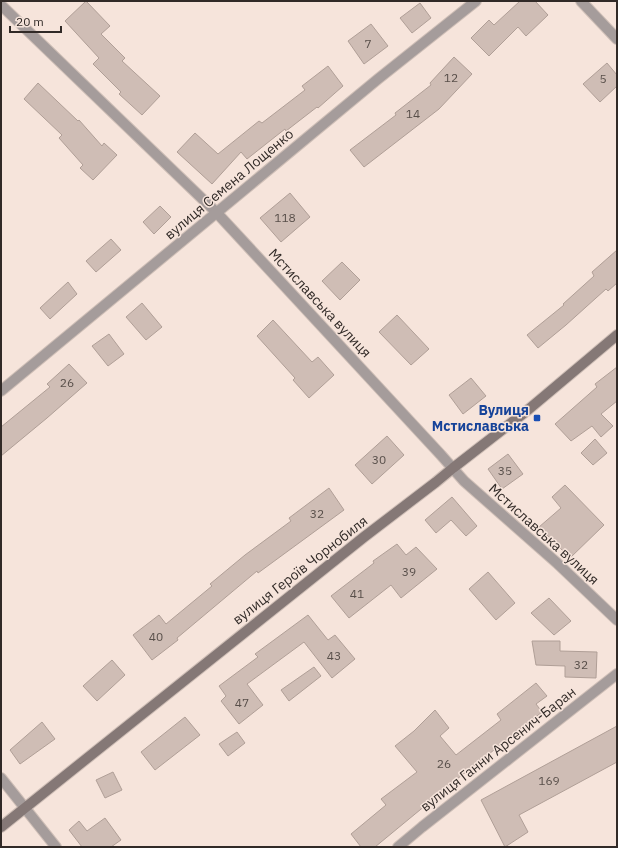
<svg xmlns="http://www.w3.org/2000/svg" width="618" height="848" viewBox="0 0 618 848" font-family="'IBM Plex Sans',sans-serif">
<style>
.building{fill:#cfbdb5;stroke:#b09f97}
.lines{fill:none;stroke-linecap:round;stroke-linejoin:round}
.street-casing{stroke:#cfbfb7;stroke-width:12}
.secondary-casing{stroke:#cfbfb7;stroke-width:12}
.street{stroke:#a59c9b;stroke-width:10}
.secondary{stroke:#857876;stroke-width:10}
.transit-dot{fill:#1a4fb4;stroke:#f6e4db;stroke-width:1.5}
.labels{text-anchor:middle;stroke-width:3;stroke-linejoin:round;paint-order:stroke}
.number-label{font-size:12px;fill:#584f4a}
.street-label{font-size:14px;fill:#312a27;stroke:#f6e4db}
.transit-label{font-size:14px;font-weight:bold;fill:#164399;stroke:#f6e4db;text-anchor:end}
</style>
<rect width="100%" height="100%" fill="#f6e4db"/>
<g class="building">
<polygon points="86,1 110,26 101,34 125,58 122,61 160,96 142,115 119,94 121,92 93,64 99,58 65,21"/>
<polygon points="520,1 535,1 548,15 526,36 518,27 489,56 471,38 489,20 494,25"/>
<polygon points="420,3 431,18 412,33 400,18"/>
<polygon points="371,24 388,46 364,64 348,41"/>
<polygon points="454,57 472,74 439,109 364,167 350,150 396,115 395,113 431,85 430,83"/>
<polygon points="607,63 617,75 617,86 600,102 583,84"/>
<polygon points="328,66 343,86 318,108 317,107 286,131 285,129 247,159 241,152 212,184 177,152 195,133 218,154 259,121 262,123 305,90 302,86"/>
<polygon points="38,83 78,121 79,120 102,146 104,143 117,155 93,180 80,168 83,165 59,138 62,135 24,99"/>
<polygon points="290,193 310,217 281,242 260,218"/>
<polygon points="160,206 171,217 154,234 143,222"/>
<polygon points="111,239 121,250 96,272 86,261"/>
<polygon points="617,250 617,283 608,291 606,289 566,325 538,348 527,335 564,305 563,304 594,276 592,272"/>
<polygon points="342,262 360,280 340,300 322,281"/>
<polygon points="68,282 77,294 50,319 40,308"/>
<polygon points="142,303 162,327 146,340 126,317"/>
<polygon points="397,315 429,349 411,365 379,332"/>
<polygon points="273,320 312,362 318,357 334,375 309,398 293,380 295,378 257,336"/>
<polygon points="109,334 124,354 108,366 92,346"/>
<polygon points="69,364 87,383 47,418 1,456 1,427 50,387 47,384"/>
<polygon points="617,367 617,401 601,414 613,426 601,437 592,426 571,441 555,424 597,387 595,384"/>
<polygon points="471,378 486,396 463,414 449,395"/>
<polygon points="387,436 404,455 372,484 355,465"/>
<polygon points="595,439 607,453 593,465 581,453"/>
<polygon points="508,454 523,474 502,489 488,469"/>
<polygon points="565,485 604,525 570,558 539,527 561,508 552,497"/>
<polygon points="329,488 344,510 258,573 257,571 177,638 178,640 152,660 133,635 159,615 166,624 212,586 210,584 245,555 291,521 289,518"/>
<polygon points="452,497 477,526 466,536 451,520 436,533 425,520"/>
<polygon points="397,544 406,555 416,547 437,569 401,598 391,585 349,618 331,596 374,563 373,561"/>
<polygon points="488,572 515,603 496,620 469,589"/>
<polygon points="549,598 571,621 554,635 531,613"/>
<polygon points="308,615 328,640 335,635 355,659 332,678 304,642 247,684 263,705 239,724 221,701 226,696 219,686 258,657 255,654"/>
<polygon points="532,641 560,641 560,651 597,652 596,678 565,677 565,666 536,665"/>
<polygon points="112,660 125,675 97,701 83,686"/>
<polygon points="314,667 321,676 289,701 281,690"/>
<polygon points="536,683 547,696 536,704 542,712 475,765 425,804 426,805 375,847 361,847 351,834 386,805 381,799 417,772 395,746 414,731 435,710 449,728 440,736 456,755 501,720 497,714"/>
<polygon points="185,717 200,735 155,770 141,752"/>
<polygon points="42,722 55,739 20,764 10,750"/>
<polygon points="617,726 617,762 519,815 528,832 505,847 481,800"/>
<polygon points="237,732 245,743 228,756 219,744"/>
<polygon points="113,772 122,790 105,798 96,780"/>
<polygon points="105,818 121,840 111,847 82,847 69,830 79,821 87,831"/>
</g>
<g class="lines">
<defs>
<g id="street">
<polyline points="581,1 617,39"/>
<polyline points="1,5 216,212 441,455 464,481 557,563 617,620"/>
<polyline points="1,391 378,79 476,1"/>
<polyline points="1,778 56,847"/>
<polyline points="398,847 422,827 617,674"/>
</g>
<polyline id="secondary" points="1,827 364,537 436,482 453,468 529,409 617,335"/>
</defs>
<use href="#street" class="street-casing"/>
<use href="#secondary" class="secondary-casing"/>
<use href="#street" class="street"/>
<use href="#secondary" class="secondary"/>
</g>
<rect class="transit-dot" x="533" y="414" width="8" height="8" rx="2"/>
<g class="labels">
<g class="number-label">
<text x="368" y="48">7</text>
<text x="451" y="82">12</text>
<text x="603" y="83">5</text>
<text x="413" y="118">14</text>
<text x="285" y="222">118</text>
<text x="67" y="387">26</text>
<text x="379" y="464">30</text>
<text x="505" y="475">35</text>
<text x="317" y="518">32</text>
<text x="409" y="576">39</text>
<text x="357" y="598">41</text>
<text x="156" y="641">40</text>
<text x="334" y="660">43</text>
<text x="581" y="669">32</text>
<text x="242" y="707">47</text>
<text x="444" y="768">26</text>
<text x="549" y="785">169</text>
</g>
<g class="street-label">
<text transform="translate(229 184) rotate(-40)" y="5">вулиця Семена Лощенко</text>
<text transform="translate(320 303) rotate(47)" y="5">Мстиславська вулиця</text>
<text transform="translate(544 534) rotate(42)" y="5">Мстиславська вулиця</text>
<text transform="translate(300 570) rotate(-38)" y="5">вулиця Героїв Чорнобиля</text>
<text transform="translate(498 749) rotate(-38)" y="5">вулиця Ганни Арсенич-Баран</text>
</g>
<g class="transit-label">
<text x="529" y="415">Вулиця<tspan x="529" dy="16">Мстиславська</tspan></text>
</g>
</g>
<rect width="618" height="848" fill="none" stroke="#312a27" stroke-width="4"/>
<path d="M10 26v6h51v-6" fill="none" stroke="#312a27" stroke-width="2"/>
<text x="16" y="26" font-size="12" fill="#312a27" stroke="#f6e4db" stroke-width="3" paint-order="stroke">20 m</text>
</svg>
